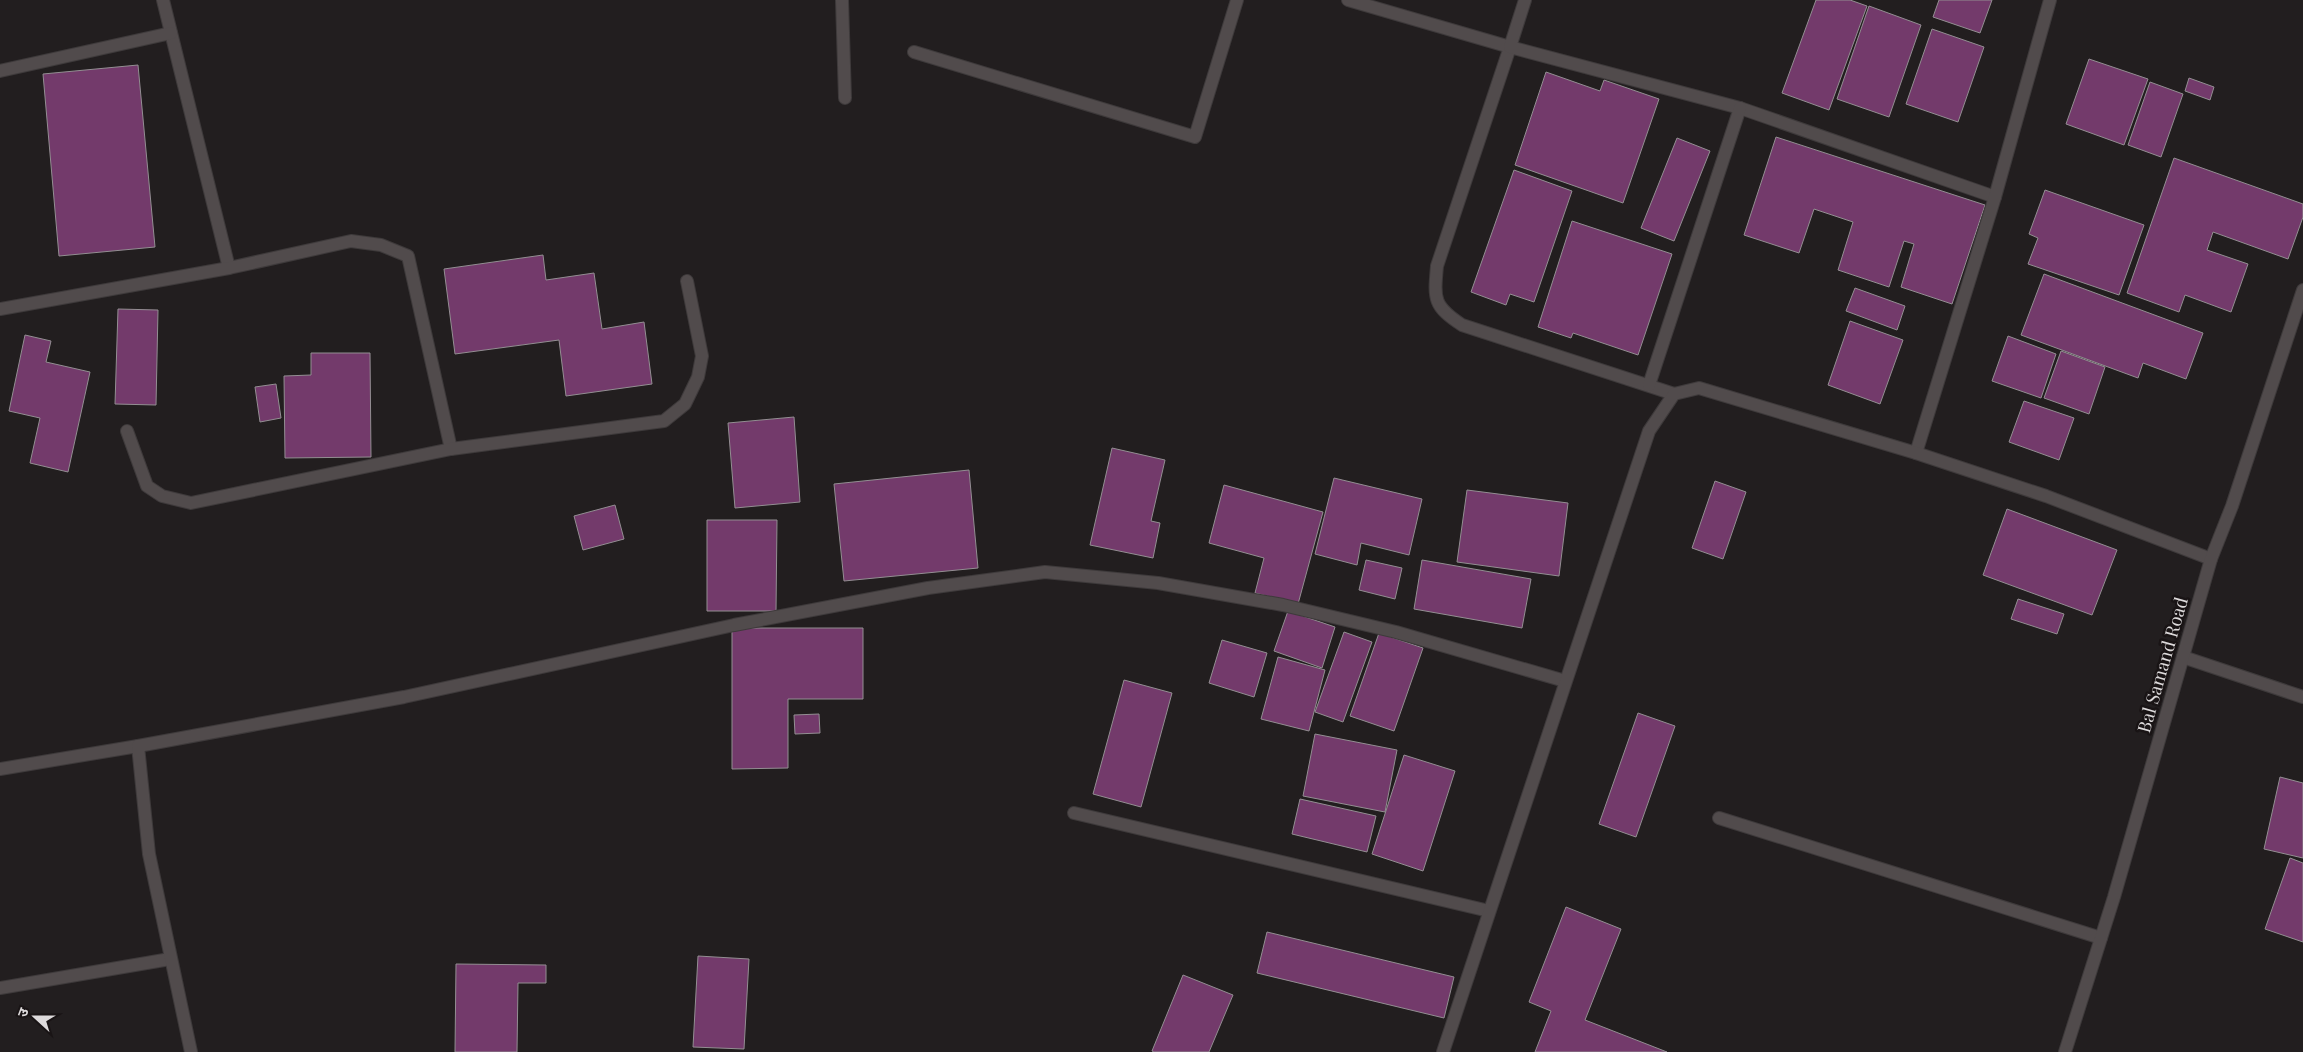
<svg xmlns="http://www.w3.org/2000/svg" width="2303" height="1052" viewBox="0 0 2303 1052" font-family="'Playfair Display','Noto Sans Devanagari',serif">
<style>
.building{fill:#733a6b;stroke:#938e92}
.lines{fill:none;stroke-linecap:round;stroke-linejoin:round}
.minor-casing{stroke:#3e3a3b;stroke-width:14}
.minor{stroke:#514b4c;stroke-width:12}
.labels{text-anchor:middle;stroke-width:5;stroke-linejoin:round;paint-order:stroke}
.street-label{font-size:18px;fill:#dddadb;stroke:#191415}
</style>
<rect width="100%" height="100%" fill="#221e1f"/>
<g class="building">
<polygon points="1816,0 1850,0 1867,6 1829,110 1782,93"/>
<polygon points="1939,0 1992,0 1980,33 1933,17"/>
<polygon points="1869,6 1921,25 1889,117 1837,99"/>
<polygon points="1932,29 1984,47 1958,122 1906,104"/>
<polygon points="2089,59 2148,79 2124,145 2066,124"/>
<polygon points="138,65 155,247 59,256 43,74"/>
<polygon points="1546,72 1600,91 1604,80 1659,99 1623,203 1515,165"/>
<polygon points="2189,78 2214,87 2210,100 2185,91"/>
<polygon points="2150,82 2183,94 2161,157 2128,145"/>
<polygon points="1776,137 1985,205 1952,304 1901,287 1914,244 1904,241 1889,287 1838,270 1853,222 1814,209 1799,253 1744,235"/>
<polygon points="1677,138 1710,151 1674,241 1641,228"/>
<polygon points="2174,158 2303,204 2303,217 2288,259 2213,232 2207,250 2248,264 2231,312 2185,295 2179,312 2127,293"/>
<polygon points="1514,170 1572,191 1534,302 1510,294 1506,305 1471,292"/>
<polygon points="2045,190 2144,225 2119,295 2028,264 2038,238 2029,234"/>
<polygon points="1572,221 1672,254 1638,355 1573,333 1571,338 1538,327"/>
<polygon points="543,255 546,280 594,273 602,329 644,322 652,384 566,396 559,340 455,354 444,269"/>
<polygon points="2044,274 2203,333 2186,379 2143,363 2138,378 2021,335"/>
<polygon points="1855,288 1905,306 1897,330 1846,311"/>
<polygon points="118,309 158,310 156,405 115,404"/>
<polygon points="1850,321 1903,340 1880,404 1828,385"/>
<polygon points="25,335 51,341 46,362 90,372 68,472 30,463 40,418 9,411"/>
<polygon points="2008,336 2056,354 2041,398 1992,381"/>
<polygon points="2061,351 2105,367 2089,414 2044,398"/>
<polygon points="311,353 370,353 371,457 285,458 284,376 311,375"/>
<polygon points="276,384 281,418 260,422 255,387"/>
<polygon points="2024,401 2074,418 2059,460 2009,442"/>
<polygon points="794,417 800,502 735,508 728,423"/>
<polygon points="1112,448 1165,460 1151,521 1160,523 1153,558 1090,545"/>
<polygon points="969,470 978,568 844,581 834,484"/>
<polygon points="1334,478 1422,499 1409,555 1361,543 1357,565 1315,554"/>
<polygon points="1715,481 1746,492 1723,559 1692,548"/>
<polygon points="1224,485 1323,512 1298,604 1255,593 1264,558 1209,543"/>
<polygon points="1467,490 1568,503 1559,576 1457,562"/>
<polygon points="615,505 624,539 583,550 574,516"/>
<polygon points="2007,509 2117,550 2092,615 1983,575"/>
<polygon points="707,520 777,520 776,611 707,611"/>
<polygon points="1366,560 1402,568 1395,599 1359,590"/>
<polygon points="1422,560 1531,579 1522,628 1414,609"/>
<polygon points="2018,599 2064,614 2057,634 2011,619"/>
<polygon points="1288,611 1335,627 1322,668 1274,651"/>
<polygon points="732,628 863,628 863,699 788,699 788,768 732,769"/>
<polygon points="1344,632 1372,642 1343,722 1315,712"/>
<polygon points="1379,633 1423,648 1394,731 1350,716"/>
<polygon points="1222,640 1267,653 1254,697 1209,683"/>
<polygon points="1278,657 1325,670 1309,731 1261,719"/>
<polygon points="1124,680 1172,693 1141,807 1093,794"/>
<polygon points="1638,713 1675,726 1636,837 1599,824"/>
<polygon points="819,714 820,733 795,734 794,715"/>
<polygon points="1315,734 1397,750 1385,812 1303,796"/>
<polygon points="1404,755 1455,771 1423,871 1372,854"/>
<polygon points="2280,777 2303,783 2303,858 2264,849"/>
<polygon points="1300,799 1376,816 1367,852 1292,834"/>
<polygon points="2290,858 2303,863 2303,942 2265,929"/>
<polygon points="1566,907 1621,929 1585,1020 1667,1052 1535,1052 1551,1011 1529,1002"/>
<polygon points="1267,932 1454,977 1444,1018 1257,973"/>
<polygon points="698,956 749,959 744,1049 693,1047"/>
<polygon points="456,964 546,965 546,983 518,983 517,1052 455,1052"/>
<polygon points="1183,975 1233,995 1209,1052 1154,1052 1152,1051"/>
</g>
<g class="lines">
<defs>
<g id="minor">
<polyline points="163,0 229,268"/>
<polyline points="842,0 845,98"/>
<path d="M1348,0L1510,47L1437,266C1434,299 1433,306 1462,325L1674,394"/>
<polyline points="1525,0 1510,47 1740,108 1995,197"/>
<polyline points="914,52 1195,137 1237,0"/>
<polyline points="0,71 171,33"/>
<polyline points="0,309 229,268 351,241 381,245 408,256 451,449"/>
<polyline points="1649,385 1740,108"/>
<polyline points="127,431 147,486 162,496 191,503 451,449 664,421 685,404 698,377 702,356 687,281"/>
<polyline points="1916,453 1995,197 2050,0"/>
<polyline points="2183,657 2303,697"/>
<polyline points="0,769 138,746"/>
<polyline points="1074,813 1489,911"/>
<polyline points="1719,818 2101,938"/>
<polyline points="0,988 170,959"/>
<polyline points="191,1052 149,854 138,746 404,697 734,625 928,588 1045,572 1158,583 1283,605 1396,632 1565,681"/>
<polyline points="1443,1052 1649,431 1674,394 1699,388 1916,453 2046,496 2211,559"/>
<polyline points="2065,1052 2114,897 2211,559 2232,506 2303,290"/>
</g>
</defs>
<use href="#minor" class="minor-casing"/>
<use href="#minor" class="minor"/>
</g>
<g class="labels">
<g class="street-label">
<text transform="translate(2163 665) rotate(-74)" y="6">Bal Samand Road</text>
</g>
</g>
<g transform="translate(35 1017) rotate(291)" stroke="#191415" stroke-width="4" paint-order="stroke">
<path d="M0-4L9 19L0 12L-9 19Z" fill="#dddadb"/>
<text y="-8" font-size="14" font-weight="bold" text-anchor="middle" fill="#dddadb">उ</text>
</g>
</svg>
